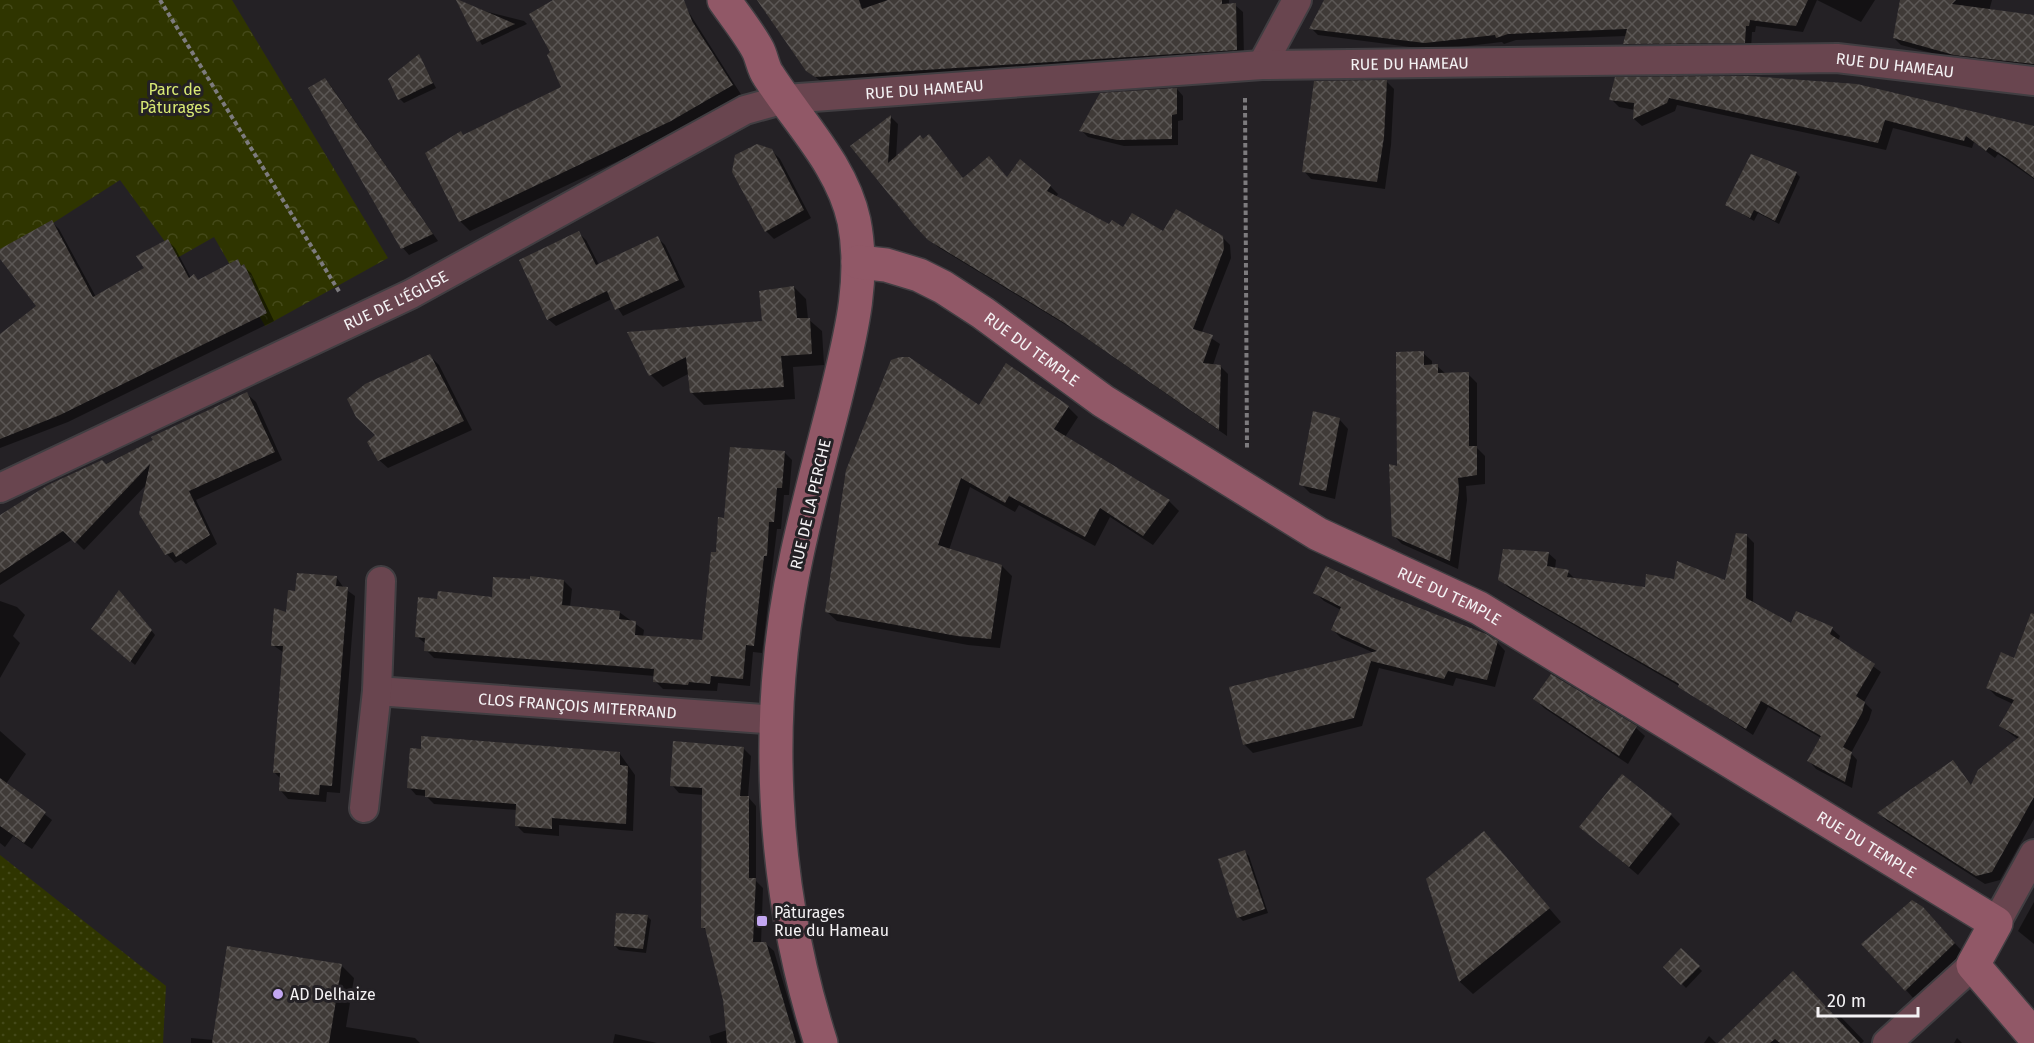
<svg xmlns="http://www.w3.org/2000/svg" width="2034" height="1043" viewBox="0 0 2034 1043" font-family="'Fira Sans',sans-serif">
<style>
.grass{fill:url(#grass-dots)}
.park{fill:url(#park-crowns)}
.shadow{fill:#0007}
.building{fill:url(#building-cross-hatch)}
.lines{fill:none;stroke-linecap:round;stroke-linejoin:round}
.street-casing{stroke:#413e42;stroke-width:32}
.secondary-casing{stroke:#413e42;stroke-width:36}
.path{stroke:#7d7b7e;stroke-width:4;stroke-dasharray:4.5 3;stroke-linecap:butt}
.street{stroke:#69454f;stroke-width:28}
.secondary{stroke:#915867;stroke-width:33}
.poi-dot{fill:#c3a7f2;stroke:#242125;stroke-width:2}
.labels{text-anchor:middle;stroke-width:6;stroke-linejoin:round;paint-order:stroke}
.street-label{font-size:16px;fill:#f4f2f4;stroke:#242125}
.park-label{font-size:16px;fill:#d8e974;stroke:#242125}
.poi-label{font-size:16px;fill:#f4f2f4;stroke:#242125;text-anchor:start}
</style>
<defs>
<pattern id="grass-dots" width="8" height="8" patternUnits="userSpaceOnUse" patternTransform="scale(1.5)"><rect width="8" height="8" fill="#2f3500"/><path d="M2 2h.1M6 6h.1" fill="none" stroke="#444919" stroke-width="1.8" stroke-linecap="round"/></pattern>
<pattern id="park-crowns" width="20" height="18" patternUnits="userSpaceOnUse" patternTransform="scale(1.5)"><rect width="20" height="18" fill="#2f3500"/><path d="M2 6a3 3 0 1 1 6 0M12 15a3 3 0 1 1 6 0" fill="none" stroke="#444919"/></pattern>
<pattern id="building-cross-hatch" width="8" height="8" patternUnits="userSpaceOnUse" patternTransform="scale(1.5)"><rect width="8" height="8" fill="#3f3a37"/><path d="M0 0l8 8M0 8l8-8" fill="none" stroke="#5b5755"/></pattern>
</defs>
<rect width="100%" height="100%" fill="#242125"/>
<polygon class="grass" points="0,855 166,986 163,1043 0,1043"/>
<polygon class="park" points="0,0 232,0 388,258 265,326 214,237 177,258 120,180 0,257"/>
<g class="shadow">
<polygon points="556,0 681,0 742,96 682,131 470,231 460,221 464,136 563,87 552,53"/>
<polygon points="760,0 1229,0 1229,5 1235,5 1243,12 1244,57 824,84 807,70"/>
<polygon points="1326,0 1875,0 1861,22 1817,0 1803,32 1756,26 1755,32 1752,32 1751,49 1631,50 1625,44 1626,36 1516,40 1504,44 1502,42 1433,50 1318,35 1311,28"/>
<polygon points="1901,0 1992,0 1989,11 2034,17 2034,70 1962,61 1901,45 1894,38"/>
<polygon points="460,5 524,21 527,24 482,45"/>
<polygon points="419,56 436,88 404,103 400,99"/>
<polygon points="325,79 331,86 438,241 409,255 403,248"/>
<polygon points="1386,81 1394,89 1391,145 1385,189 1311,179 1304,171"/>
<polygon points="1857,85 2034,131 2034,179 1998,154 1995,158 1974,142 1972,148 1893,128 1886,150 1677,105 1675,111 1642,126 1634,119 1635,110 1619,107 1611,99"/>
<polygon points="1177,89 1183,96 1183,120 1178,121 1178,145 1124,146 1088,137 1081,130"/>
<polygon points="891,117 898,124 896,158 929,136 964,179 1008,179 1050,186 1058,194 1056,197 1110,226 1222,237 1230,245 1231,258 1202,332 1220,344 1213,365 1220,366 1228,374 1227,436 1076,331 938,247 914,223 852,146"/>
<polygon points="771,150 780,159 811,218 774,239 766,231"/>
<polygon points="1796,173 1800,177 1779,224 1758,213 1754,221 1727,205"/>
<polygon points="52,222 59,229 96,297 146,268 168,241 175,248 191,278 199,281 237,261 251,273 274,321 68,422 0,448 0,336 38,306 0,257 0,250"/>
<polygon points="579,233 586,240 599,265 658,238 665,245 685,287 623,316 612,299 556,326 548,319"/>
<polygon points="794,287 806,299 808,319 822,331 824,365 793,367 795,399 704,405 692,393 690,373 663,387 651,375 630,333 763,322"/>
<polygon points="1423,353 1432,361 1432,366 1437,366 1446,374 1468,374 1477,383 1477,448 1485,456 1485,484 1466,486 1467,500 1458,569 1402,544 1393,535 1399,468"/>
<polygon points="430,356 439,365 472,430 388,468 379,460"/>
<polygon points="247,394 256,402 282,460 196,500 217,544 186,564 181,560 175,563 167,554 147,484 84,550 73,539 0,585 0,516"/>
<polygon points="979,407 1068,407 1078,417 1065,437 1169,501 1179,511 1153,545 1110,517 1095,546 1019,505 1015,512 970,487 949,550 1002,566 1012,576 1000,648 968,645 837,621 827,612"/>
<polygon points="1340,420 1348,429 1335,499 1310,493 1301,484"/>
<polygon points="784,452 792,460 789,495 784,495 781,529 777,529 762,653 753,652 750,686 718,683 717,691 663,689 655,681 655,676 434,658 426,650 426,644 416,636 438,600 493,599 564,581 572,589 570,607 619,612 644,630 643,637 703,642 725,519"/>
<polygon points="1746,535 1754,543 1753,604 1791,626 1797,613 1832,629 1840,636 1838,641 1881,672 1864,702 1872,710 1869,720 1851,753 1857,760 1852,788 1816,769 1809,761 1821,738 1768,707 1753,735 1681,687 1508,587 1500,579 1548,553 1556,560 1555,569 1568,572 1576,580 1646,589 1675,581 1726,582"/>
<polygon points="336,577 344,588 355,596 340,793 327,792 326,802 288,799 281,791 281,779 274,772 284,653 273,645 297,592"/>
<polygon points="1315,592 1389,598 1497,642 1505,651 1495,687 1456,678 1453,686 1379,668 1362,726 1253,753 1244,744 1374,653 1341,638 1333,630 1341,610 1324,601"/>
<polygon points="123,596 155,635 135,665 97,632"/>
<polygon points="0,601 17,607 25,615 13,636 20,643 0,678"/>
<polygon points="2034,628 2034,819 2000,880 1985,884 1887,821 1879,813 1953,762 1972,786 2019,740 2000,726 2013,704 1996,696 1988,688 2015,660"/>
<polygon points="1551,676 1636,728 1645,736 1628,764 1544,708 1535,699"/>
<polygon points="0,731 26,754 6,784 52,820 32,849 13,836 5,847 0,843"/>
<polygon points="743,748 751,756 748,797 756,806 756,881 763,888 761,943 766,944 774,951 801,1043 711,1043 709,1036 727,1030 724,1000 707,932 703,927 703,795 679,793 672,785"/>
<polygon points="620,754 635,775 633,831 559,825 559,836 524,833 517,826 517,810 434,804 426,796 416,795 409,787"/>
<polygon points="1671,815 1680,824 1638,875 1581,827"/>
<polygon points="1484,833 1561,922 1473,994 1460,982 1427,879"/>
<polygon points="1245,852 1249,856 1268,913 1243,921 1239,917"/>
<polygon points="2034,902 2034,944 2018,931"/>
<polygon points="647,916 651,920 646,953 619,950 615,946"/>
<polygon points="1931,918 1963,952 1914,999 1906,990"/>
<polygon points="1681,950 1702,971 1686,988 1666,967"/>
<polygon points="341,965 354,978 346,1027 415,1038 420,1043 191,1043 191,1038 214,1040"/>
<polygon points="1840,1016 1864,1041 1862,1043 1719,1043 1836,1019"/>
<polygon points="615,1034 657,1043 613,1043"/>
<polygon points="1709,1036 1716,1043 1704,1043"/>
<polygon points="1957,1038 1962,1043 1954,1043"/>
</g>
<g class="building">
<polygon points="456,0 459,0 515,24 477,42"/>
<polygon points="553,0 684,0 692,21 733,85 671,121 459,222 425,153 461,131 463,135 561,87 547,55 550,52 529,14"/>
<polygon points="757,0 859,0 862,9 888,0 1222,0 1222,4 1236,3 1237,50 815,77 806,71"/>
<polygon points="1324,0 1808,0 1796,26 1750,20 1749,26 1746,26 1745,43 1623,44 1627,29 1508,34 1496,38 1495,35 1425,43 1309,29"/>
<polygon points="1900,0 1956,0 1952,4 2034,15 2034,64 1954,55 1893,38"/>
<polygon points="419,54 433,83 398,100 388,79"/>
<polygon points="1749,76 1857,84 2034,126 2034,178 2007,158 1989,147 1986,151 1966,136 1964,141 1885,120 1878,143 1669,98 1667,103 1633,119 1634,103 1609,100 1615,77"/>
<polygon points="325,78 393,176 433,234 401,249 308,88"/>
<polygon points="1387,80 1384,137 1377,182 1302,172 1314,81"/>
<polygon points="1177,88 1177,114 1172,115 1172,139 1117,140 1079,131 1100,93"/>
<polygon points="891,115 888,163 920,135 923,139 929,134 963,178 989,156 1007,177 1020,159 1051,185 1047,191 1109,224 1112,220 1123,227 1132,213 1163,231 1176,209 1223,236 1224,249 1193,329 1213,335 1203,363 1221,365 1219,430 1066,324 928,240 913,224 850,146"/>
<polygon points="757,144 772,149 804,210 765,232 732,172 735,155"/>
<polygon points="1751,154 1797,172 1775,221 1754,210 1750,218 1725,205"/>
<polygon points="52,220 93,297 144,268 136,256 168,239 189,278 194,274 198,280 238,259 241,266 244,264 267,313 60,415 0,439 0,334 36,306 0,259 0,249"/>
<polygon points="579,231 596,265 658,236 679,280 615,310 607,291 547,320 519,260"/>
<polygon points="794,286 797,318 810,318 812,354 781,356 784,387 690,393 686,357 649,376 627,332 762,321 759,291"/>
<polygon points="1424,351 1424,365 1438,364 1438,373 1469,372 1469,446 1477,446 1477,475 1458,478 1459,490 1450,561 1392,536 1389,464 1397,466 1396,352"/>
<polygon points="430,354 464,421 378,461 367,442 375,435 356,417 347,399 365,384"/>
<polygon points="900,357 909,357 979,405 1006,363 1069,406 1054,429 1170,500 1143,536 1100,508 1085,537 1009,496 1005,503 961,478 938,545 1002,565 991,639 957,636 825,612 846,470 891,360"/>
<polygon points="247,392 275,452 189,491 210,535 176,557 173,552 165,555 139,514 150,464 75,543 63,531 0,573 0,515 48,485 102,460 106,464 153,440 151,437"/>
<polygon points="1313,411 1340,418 1326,491 1299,485"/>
<polygon points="730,447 785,451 782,488 777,488 774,522 769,522 767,556 764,556 754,646 746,645 743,679 711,676 710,684 689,682 688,685 653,682 654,669 424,651 425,638 415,637 418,597 437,599 438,591 492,597 493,577 530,579 530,576 564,580 562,605 620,611 619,619 636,621 635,635 702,640 711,552 716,552 718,517 724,518"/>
<polygon points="1736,533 1747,534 1746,598 1791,623 1796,611 1833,627 1830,634 1875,664 1856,696 1865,702 1862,713 1843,747 1852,752 1845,782 1807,761 1821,736 1761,701 1746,729 1678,687 1679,684 1498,580 1503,549 1549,552 1547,566 1569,570 1567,577 1645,587 1646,574 1674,579 1677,561 1725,580"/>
<polygon points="1326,566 1389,596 1486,634 1498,641 1487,680 1448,671 1444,679 1371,661 1354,718 1243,745 1229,687 1377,651 1331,630 1341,607 1313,593"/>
<polygon points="297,573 337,576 336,586 348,587 332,786 320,785 319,795 279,791 280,773 273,773 283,646 271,646 274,608 286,612 288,590 295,591"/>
<polygon points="119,590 152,630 130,662 91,629"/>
<polygon points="2031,613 2034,614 2034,797 1992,872 1976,876 1877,813 1953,760 1971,785 1978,770 2019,737 1999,726 2014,700 1986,688 2001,652 2014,658"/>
<polygon points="1551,674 1637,726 1619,756 1533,699"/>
<polygon points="421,736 620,752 620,765 628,766 626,824 552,818 552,829 515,826 516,804 425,797 425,790 407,788 410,748 421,749"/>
<polygon points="673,741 744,747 740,796 749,796 749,878 756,878 753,942 766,942 796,1043 727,1043 723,1000 705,928 701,928 702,788 670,786"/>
<polygon points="1622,774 1672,814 1629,867 1579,827"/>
<polygon points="0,778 46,812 24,843 0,826"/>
<polygon points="1484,831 1550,908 1459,982 1426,879"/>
<polygon points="1245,850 1265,909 1237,918 1218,859"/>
<polygon points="1912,900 1923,907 1955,943 1905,991 1861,944"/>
<polygon points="616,913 648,915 643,949 614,946"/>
<polygon points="227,946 342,964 329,1043 212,1043"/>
<polygon points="1681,948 1700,966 1681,985 1663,967"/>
<polygon points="1793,971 1860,1043 1780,1043 1775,1039 1770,1043 1718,1043"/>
</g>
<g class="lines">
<defs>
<g id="street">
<polyline points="1262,65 1297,0"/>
<path id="s1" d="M0,488L411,294L745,110L785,99L1262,65L1837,58L2034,81"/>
<path id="s2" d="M377,691L777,720"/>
<polyline points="364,808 377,691 381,581"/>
<polyline points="1996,923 2034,854"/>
<polyline points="1887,1043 1973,965"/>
</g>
<g id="secondary">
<path d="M724,0C735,16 749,33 758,50C762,58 763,68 768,75C798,122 842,165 854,221C866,282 849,341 835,400C822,451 808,503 797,554C762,714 771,887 821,1043"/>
<path id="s3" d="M858,262L886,265L919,275L943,287L983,313L1103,401L1318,534L1479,608L1996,923L1973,965L2034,1036"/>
</g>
</defs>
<use href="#street" class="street-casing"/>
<use href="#secondary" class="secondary-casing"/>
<g class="path">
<polyline points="160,0 340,293"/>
<polyline points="1245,98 1247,450"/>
</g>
<use href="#street" class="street"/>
<use href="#secondary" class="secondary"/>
</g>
<g class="poi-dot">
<rect x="756" y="915" width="12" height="12" rx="3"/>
<circle cx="278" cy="994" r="6"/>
</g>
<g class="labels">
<g class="street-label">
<text dy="6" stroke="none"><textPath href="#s1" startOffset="1503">RUE DU HAMEAU</textPath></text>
<text dy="6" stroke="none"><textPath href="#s1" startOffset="1989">RUE DU HAMEAU</textPath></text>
<text dy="6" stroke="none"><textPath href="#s1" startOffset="1017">RUE DU HAMEAU</textPath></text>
<text dy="6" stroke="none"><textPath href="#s1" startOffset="438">RUE DE L'ÉGLISE</textPath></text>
<text dy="6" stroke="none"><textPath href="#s3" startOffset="198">RUE DU TEMPLE</textPath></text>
<text transform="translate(810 504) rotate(-77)" y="6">RUE DE LA PERCHE</text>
<text dy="6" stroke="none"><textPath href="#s3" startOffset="684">RUE DU TEMPLE</textPath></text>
<text dy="6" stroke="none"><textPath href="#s2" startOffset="201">CLOS FRANÇOIS MITERRAND</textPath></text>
<text dy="6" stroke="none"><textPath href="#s3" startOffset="1170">RUE DU TEMPLE</textPath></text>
</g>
<g class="park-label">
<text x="175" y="95">Parc de<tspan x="175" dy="18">Pâturages</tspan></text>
</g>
<g class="poi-label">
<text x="774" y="918">Pâturages<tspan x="774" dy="18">Rue du Hameau</tspan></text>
<text x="290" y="1000">AD Delhaize</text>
</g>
</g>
<path d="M1818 1007v9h100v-9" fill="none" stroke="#f4f2f4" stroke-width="3"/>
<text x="1827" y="1007" font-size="18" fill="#f4f2f4" stroke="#242125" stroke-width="4.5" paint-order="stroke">20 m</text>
</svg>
